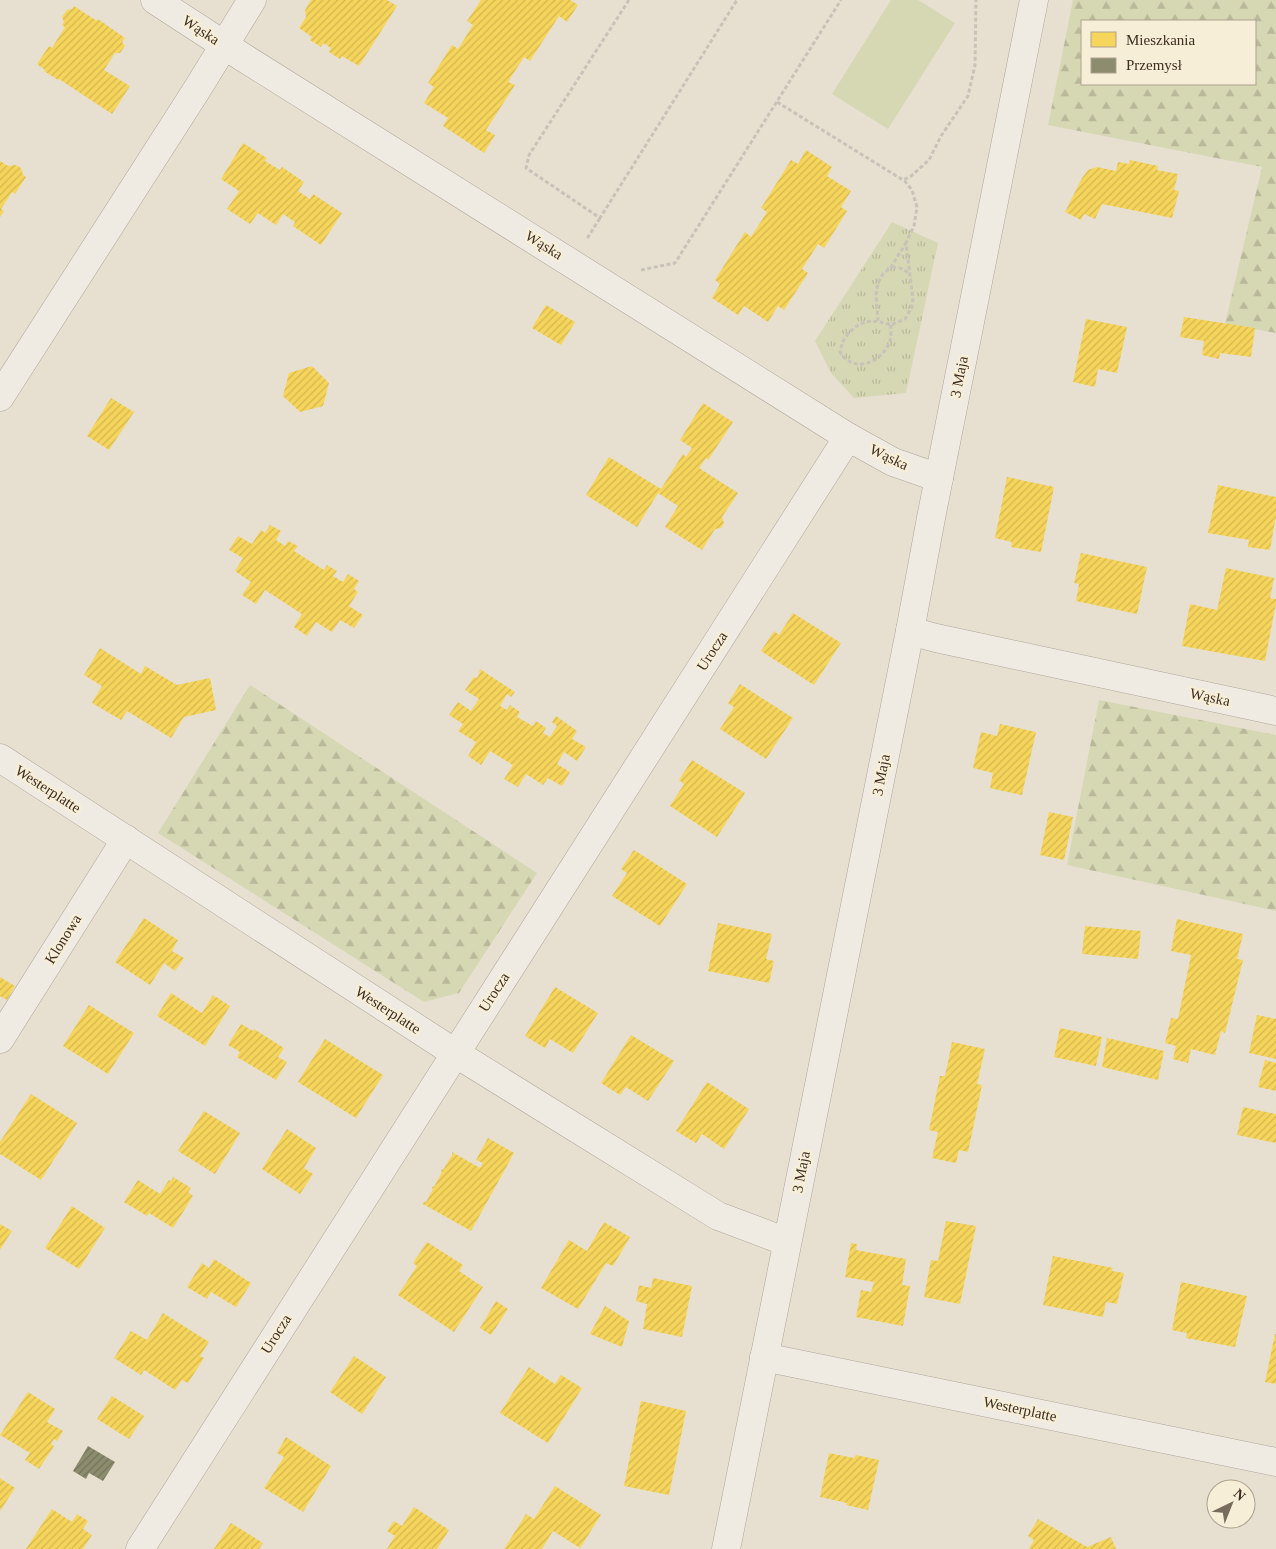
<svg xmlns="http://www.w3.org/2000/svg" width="1276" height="1549" viewBox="0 0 1276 1549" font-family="Georgia,serif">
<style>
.forest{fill:url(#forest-firs);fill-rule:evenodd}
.park{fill:url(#park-tufts)}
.garden{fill:#d6d7b3}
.homes{fill:url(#homes-hatch)}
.industry{fill:url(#industry-hatch)}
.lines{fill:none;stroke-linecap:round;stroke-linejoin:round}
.minor-casing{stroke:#ada599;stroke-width:29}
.tertiary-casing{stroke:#ada599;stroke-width:29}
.path{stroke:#c8c2b9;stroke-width:3;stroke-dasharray:4 2.5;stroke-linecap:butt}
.minor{stroke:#efebe3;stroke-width:28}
.tertiary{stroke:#efebe3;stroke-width:28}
.labels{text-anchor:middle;stroke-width:5;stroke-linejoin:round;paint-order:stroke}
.street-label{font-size:15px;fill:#3d2e20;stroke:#f7eed8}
</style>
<defs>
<pattern id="forest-firs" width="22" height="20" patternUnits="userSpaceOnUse" patternTransform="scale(1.25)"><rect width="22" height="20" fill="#d6d7b3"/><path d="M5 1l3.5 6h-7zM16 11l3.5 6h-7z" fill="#b9b99a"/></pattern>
<pattern id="park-tufts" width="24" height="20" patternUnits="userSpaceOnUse" patternTransform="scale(1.25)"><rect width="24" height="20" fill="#d6d7b3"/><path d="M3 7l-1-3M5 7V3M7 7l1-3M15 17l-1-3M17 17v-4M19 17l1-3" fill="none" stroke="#b9b99a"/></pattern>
<pattern id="homes-hatch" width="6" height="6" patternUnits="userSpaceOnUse" patternTransform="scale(1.25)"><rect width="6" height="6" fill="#f6d55c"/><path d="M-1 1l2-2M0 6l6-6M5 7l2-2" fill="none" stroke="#d4b750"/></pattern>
<pattern id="industry-hatch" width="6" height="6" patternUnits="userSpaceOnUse" patternTransform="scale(1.25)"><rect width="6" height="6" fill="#8c8c6e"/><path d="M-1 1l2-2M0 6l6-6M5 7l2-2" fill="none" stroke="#74735a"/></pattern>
</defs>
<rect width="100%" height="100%" fill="#e7e0d1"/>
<g class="forest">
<path d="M1073,0H1276V333L1225,324L1262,167L1048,125ZM1082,21H1255V84H1082Z"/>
<polygon points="250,685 537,873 459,993 424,1002 158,833"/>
<polygon points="1099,700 1276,735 1276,911 1067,865"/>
</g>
<polygon class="park" points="892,222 938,243 906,393 854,398 831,373 815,341"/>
<polygon class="garden" points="891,0 918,0 955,23 888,129 832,94"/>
<g class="homes">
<polygon points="311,0 387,0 397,6 359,66 342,56 340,59 329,52 331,48 323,43 321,47 310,40 312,37 299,28 306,17 305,10"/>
<polygon points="481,0 570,0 578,5 567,22 559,16 530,61 524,57 508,82 515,85 486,130 495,135 484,153 443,126 448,118 424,103 434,87 428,83 452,45 458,49 473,25 467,21"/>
<polygon points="74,6 97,21 98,19 125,38 122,42 125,46 120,53 115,53 104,70 130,86 112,114 59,79 58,80 44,71 45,70 37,64 49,46 52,48 65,27 62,25 64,22 62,17 67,10 72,9"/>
<polygon points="243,143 267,158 265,161 280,170 282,167 304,182 298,191 310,199 313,194 342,213 321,245 293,226 295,222 283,214 276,225 258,213 250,224 227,209 239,191 221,179"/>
<polygon points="806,150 832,167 827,176 851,191 841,207 847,211 824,248 818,244 802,269 808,273 784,310 778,306 768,322 744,306 738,315 712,298 720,284 715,280 745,232 751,237 767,212 761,208 791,160 798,164"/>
<polygon points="1130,160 1158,166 1157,170 1178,174 1174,190 1179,191 1172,218 1102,204 1095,219 1084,214 1081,220 1065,212 1082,178 1088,170 1097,167 1116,171 1118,162 1129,164"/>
<polygon points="0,161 8,166 16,165 21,168 23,175 26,177 15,194 12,192 1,209 4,211 0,217"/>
<polygon points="546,305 575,322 561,345 532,328"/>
<polygon points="1184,317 1255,328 1251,357 1220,353 1219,359 1202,355 1204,341 1180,337"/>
<polygon points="1086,319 1127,327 1117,373 1098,369 1095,387 1073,382"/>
<polygon points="312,366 329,383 323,406 300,412 283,396 289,373"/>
<polygon points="111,398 134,412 109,450 87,436"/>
<polygon points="703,403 733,422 708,460 706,458 699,468 738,493 722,517 724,523 721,528 715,529 702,550 665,527 678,506 658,493 637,527 586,495 609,457 661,489 683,454 686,457 692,448 680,440"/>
<polygon points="1007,477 1054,487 1041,552 1011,547 1012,542 995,538"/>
<polygon points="1218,485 1276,497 1276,516 1270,550 1248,547 1249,540 1208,533"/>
<polygon points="270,525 281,531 276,540 285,546 288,541 298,546 294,551 324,570 327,565 337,571 333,576 343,582 348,574 359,581 354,589 358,592 349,606 363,615 354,628 340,620 332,632 316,622 307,636 294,627 302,614 265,590 256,604 242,595 251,582 235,571 243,558 229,550 238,536 252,544 261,530 265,533"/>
<polygon points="1081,553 1147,567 1137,614 1076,601 1079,584 1074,583"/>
<polygon points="1226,568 1274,578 1270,598 1276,599 1276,603 1265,661 1182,646 1190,604 1217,610"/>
<polygon points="793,613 841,643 814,685 761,651 774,631 779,635"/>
<polygon points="100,648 141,674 145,666 177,685 210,678 216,710 184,717 171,738 127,711 121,720 92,703 102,686 84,675"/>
<polygon points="480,669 515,692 511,697 507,694 500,706 507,710 510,705 520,712 517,717 533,726 536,721 546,728 543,733 550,737 557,726 552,722 556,716 577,731 572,739 586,747 577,761 564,752 557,764 570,772 562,786 548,778 543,785 526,774 518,787 504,779 513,765 490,751 481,765 468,756 476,742 458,731 463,724 449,715 458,702 471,711 479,699 465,690 474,677 477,678 480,672 479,671"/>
<polygon points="740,684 793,718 766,759 720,729 734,707 728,703"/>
<polygon points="1000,724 1036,732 1022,795 990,788 993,773 973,768 981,732 997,736"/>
<polygon points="692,760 745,793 717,837 670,806 684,784 679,780"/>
<polygon points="1049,812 1073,817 1064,860 1040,855"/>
<polygon points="634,850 687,884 660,926 612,896 627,873 621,869"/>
<polygon points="144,918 178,940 172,951 184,958 175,971 164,963 150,985 115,962"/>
<polygon points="1177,919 1243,934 1237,959 1243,960 1225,1033 1221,1031 1215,1055 1191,1049 1188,1063 1173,1059 1176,1046 1165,1043 1171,1018 1178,1019 1191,955 1171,951"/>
<polygon points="718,923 772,934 766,959 774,961 769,983 708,971"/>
<polygon points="1085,926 1141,931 1138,959 1082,954"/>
<polygon points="0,977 15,986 7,1000 0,996"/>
<polygon points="555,987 598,1013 573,1053 550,1039 545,1048 525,1036"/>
<polygon points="171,993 202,1013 213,995 230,1006 205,1046 157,1016"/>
<polygon points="89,1005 134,1033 108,1074 63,1046"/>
<polygon points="1257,1015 1276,1019 1276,1059 1249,1053"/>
<polygon points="241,1024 253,1031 254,1029 284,1048 278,1057 287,1062 276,1080 237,1057 240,1052 228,1045"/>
<polygon points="1060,1028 1102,1037 1096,1066 1054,1057"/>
<polygon points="631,1035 674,1061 648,1101 626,1087 620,1095 601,1083"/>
<polygon points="1107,1038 1164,1051 1158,1080 1102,1067"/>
<polygon points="325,1039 383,1075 356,1118 298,1082"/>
<polygon points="952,1042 985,1049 977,1084 982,1085 968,1152 959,1150 956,1163 932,1158 938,1132 929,1130 940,1076 945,1076"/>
<polygon points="1265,1060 1276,1063 1276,1091 1258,1087"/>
<polygon points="707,1082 749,1109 724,1149 702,1134 696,1143 676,1131"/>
<polygon points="31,1094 77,1123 41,1180 0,1154 0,1142"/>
<polygon points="1243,1107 1276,1114 1276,1143 1237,1135"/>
<polygon points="204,1111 240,1133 215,1174 178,1151"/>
<polygon points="287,1129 316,1148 304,1168 313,1174 300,1194 262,1169"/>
<polygon points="488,1138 514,1153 471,1231 423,1204 424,1202 426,1202 433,1189 432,1188 433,1186 434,1187 442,1172 441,1171 442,1169 443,1170 452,1155 452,1152 480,1168 483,1163 476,1160"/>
<polygon points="173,1177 191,1188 188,1192 193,1196 173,1228 149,1213 147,1216 124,1202 138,1180 160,1194 169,1180 171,1181"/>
<polygon points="72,1206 105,1228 79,1269 45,1248"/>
<polygon points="946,1221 976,1226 960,1304 924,1297 931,1260 938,1261"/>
<polygon points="604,1222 630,1237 613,1266 606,1263 578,1309 541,1288 569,1240 587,1251"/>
<polygon points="0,1224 12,1231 0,1250"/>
<polygon points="427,1242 463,1265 459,1271 483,1287 454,1332 398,1295 417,1266 413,1263"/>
<polygon points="851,1243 857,1244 856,1250 906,1259 902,1285 910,1286 903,1326 856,1317 861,1290 871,1292 874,1282 845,1277"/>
<polygon points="1053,1256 1113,1268 1112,1271 1124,1273 1117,1304 1106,1302 1103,1317 1043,1305"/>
<polygon points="214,1259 251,1283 236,1307 211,1292 207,1299 187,1287 202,1263 209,1268"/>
<polygon points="653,1278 692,1286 682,1337 643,1329 647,1304 636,1301 639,1285 651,1288"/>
<polygon points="1181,1282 1247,1296 1235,1347 1186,1338 1187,1333 1172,1330"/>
<polygon points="496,1301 508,1309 491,1335 480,1328"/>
<polygon points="605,1306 629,1321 622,1347 590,1334"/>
<polygon points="163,1313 209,1342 200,1356 204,1358 188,1383 182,1380 175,1390 144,1370 141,1375 114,1358 131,1331 147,1340"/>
<polygon points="1275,1334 1276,1334 1276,1384 1265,1382"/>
<polygon points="354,1356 386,1377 362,1414 330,1392"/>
<polygon points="529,1367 555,1384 561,1375 582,1388 548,1443 500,1413"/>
<polygon points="28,1392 55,1409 47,1422 63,1431 57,1441 54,1439 51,1444 54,1446 39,1469 25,1460 30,1453 0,1435"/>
<polygon points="112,1396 144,1416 129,1439 97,1419"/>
<polygon points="641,1401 686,1411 669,1495 624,1486"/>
<polygon points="286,1437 331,1466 303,1512 264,1488 284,1457 277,1453"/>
<polygon points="829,1453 854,1458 856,1455 879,1460 868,1510 846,1505 847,1503 820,1497"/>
<polygon points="0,1478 15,1488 0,1511"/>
<polygon points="555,1486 601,1515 580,1548 553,1531 542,1549 504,1549 526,1514 534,1519"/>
<polygon points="414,1507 449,1530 437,1549 387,1549 395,1536 387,1531 394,1521 402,1526"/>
<polygon points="52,1509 72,1522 77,1514 88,1521 83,1529 92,1535 83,1549 26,1549"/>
<polygon points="1038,1519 1087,1547 1111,1537 1116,1549 1029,1549 1034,1540 1028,1536"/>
<polygon points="231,1523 263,1543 259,1549 214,1549"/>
</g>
<polygon class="industry" points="88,1446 115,1462 103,1481 89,1473 86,1479 73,1471"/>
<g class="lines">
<defs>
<g id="minor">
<polyline points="155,0 241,56 848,437 893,462 939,478"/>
<polyline points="0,397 196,91 252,0"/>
<polyline points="910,631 936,638 1276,711"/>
<polyline points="0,758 455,1053 718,1216 787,1242"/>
<polyline points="0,1039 126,839"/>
<polyline points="764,1357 1276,1462"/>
<polyline points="140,1549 848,437"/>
</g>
<polyline id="tertiary" points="726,1549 910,631 931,518 1034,0"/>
</defs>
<use href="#minor" class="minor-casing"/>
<use href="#tertiary" class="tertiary-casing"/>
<g class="path">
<polyline points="629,0 529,155 526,168 600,218 737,0"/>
<polyline points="777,102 903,180 910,177 929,160 941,136 968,96 975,65 976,0"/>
<polyline points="589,238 588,237 600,218"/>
<polyline points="892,267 900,268 909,273"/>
<polyline points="641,270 675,263 841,0"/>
<polyline points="878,321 876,295 878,282 883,274 891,267 906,243"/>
<path d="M891,325C891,330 891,337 890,341C883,362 854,375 840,352C842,343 844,337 851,331C865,318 874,320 891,325L905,319L912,307L913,299L906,243L914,226L917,207L912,190L904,180"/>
</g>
<use href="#minor" class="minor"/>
<use href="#tertiary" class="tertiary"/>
</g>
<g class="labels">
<g class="street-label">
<text transform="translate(201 30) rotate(33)" y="5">Wąska</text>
<text transform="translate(544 245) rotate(32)" y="5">Wąska</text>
<text transform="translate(959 377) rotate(-79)" y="5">3 Maja</text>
<text transform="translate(889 457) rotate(26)" y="5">Wąska</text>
<text transform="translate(712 651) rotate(-57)" y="5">Urocza</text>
<text transform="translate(1210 697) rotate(12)" y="5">Wąska</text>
<text transform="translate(881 775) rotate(-79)" y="5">3 Maja</text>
<text transform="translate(48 789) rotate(33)" y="5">Westerplatte</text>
<text transform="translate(63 939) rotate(-58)" y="5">Klonowa</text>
<text transform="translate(494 992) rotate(-57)" y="5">Urocza</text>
<text transform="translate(388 1010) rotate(33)" y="5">Westerplatte</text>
<text transform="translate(801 1172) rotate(-79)" y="5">3 Maja</text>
<text transform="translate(276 1334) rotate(-58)" y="5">Urocza</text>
<text transform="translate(1020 1409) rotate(12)" y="5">Westerplatte</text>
</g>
</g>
<rect x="1081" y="20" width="175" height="65" fill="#f7eed8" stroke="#ada18e"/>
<rect x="1091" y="32" width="25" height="15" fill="#f6d55c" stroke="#ada18e"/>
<text x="1126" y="45" font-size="15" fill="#3d2e20">Mieszkania</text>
<rect x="1091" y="58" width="25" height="15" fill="#8c8c6e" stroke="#ada18e"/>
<text x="1126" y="70" font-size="15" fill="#3d2e20">Przemysł</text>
<g transform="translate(1231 1504) rotate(43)"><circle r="24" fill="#f7eed8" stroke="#ada18e"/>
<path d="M0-4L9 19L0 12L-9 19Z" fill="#786c5e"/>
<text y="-8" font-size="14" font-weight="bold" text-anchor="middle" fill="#3d2e20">N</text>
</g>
</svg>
